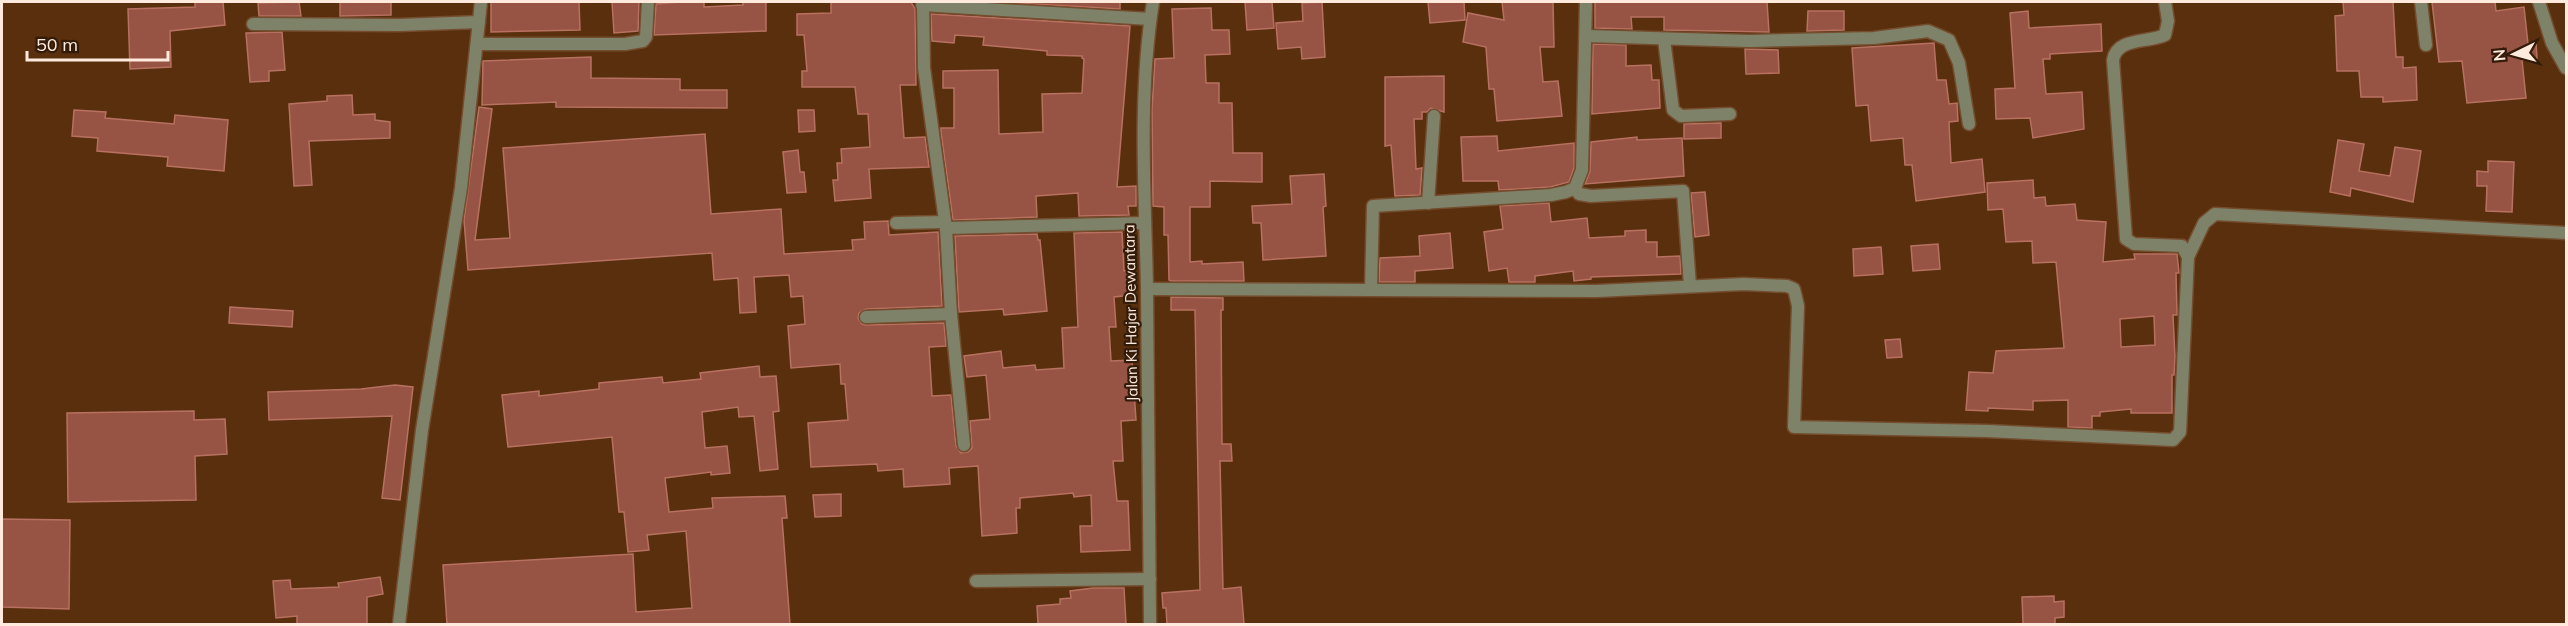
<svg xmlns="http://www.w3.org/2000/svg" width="2568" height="626" viewBox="0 0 2568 626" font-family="Mulish,sans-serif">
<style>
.building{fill:#975343;stroke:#b87160;stroke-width:1.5;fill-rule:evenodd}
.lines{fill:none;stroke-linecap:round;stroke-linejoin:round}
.minor-casing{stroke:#744d2f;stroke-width:15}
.tertiary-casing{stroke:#744d2f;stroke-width:15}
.minor{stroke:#7e8269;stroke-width:12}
.tertiary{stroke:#7e8269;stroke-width:12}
.labels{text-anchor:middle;stroke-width:4.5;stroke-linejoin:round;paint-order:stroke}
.street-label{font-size:15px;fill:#ffeadd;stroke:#331b0a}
</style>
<rect width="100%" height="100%" fill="#592f0e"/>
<g class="building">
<polygon points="195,2 223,2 225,25 170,31 171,67 130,69 128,9 195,7"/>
<polygon points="299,2 301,16 259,16 258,3"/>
<polygon points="340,2 391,2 391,15 340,16"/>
<polygon points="491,2 579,2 580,30 491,32"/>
<polygon points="612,2 639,2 638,31 614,33"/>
<polygon points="681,2 704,2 704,7 743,5 743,2 766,2 766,31 654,35 656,4"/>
<polygon points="831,2 911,2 915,9 916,85 900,85 904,138 925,137 929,167 869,169 871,198 835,201 833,180 838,180 837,163 842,163 841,149 870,147 868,114 858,114 855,87 802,87 802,71 807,71 804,35 797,35 797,14 831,13"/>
<polygon points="1000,2 1120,2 1120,9"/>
<polygon points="1245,2 1272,2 1274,28 1247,30"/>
<polygon points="1322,2 1325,57 1302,59 1301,47 1278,49 1276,23 1303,21 1302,3"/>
<polygon points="1428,2 1464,2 1465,20 1430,23"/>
<polygon points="1502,2 1553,2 1554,47 1540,47 1543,82 1558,81 1562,116 1497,121 1494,89 1489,89 1486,47 1463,42 1468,13 1504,20"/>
<polygon points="1595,2 1767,2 1769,32 1664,30 1664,17 1631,17 1632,29 1595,28"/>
<polygon points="2343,2 2393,2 2396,57 2403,57 2403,68 2416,67 2417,100 2383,102 2383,97 2361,97 2359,71 2337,71 2335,16 2344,15"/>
<polygon points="2432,2 2495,2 2496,11 2524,7 2528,44 2536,43 2537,58 2522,60 2526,98 2467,103 2462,61 2439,62"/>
<polygon points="1211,8 1212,30 1229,30 1230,54 1205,55 1206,83 1219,83 1219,103 1232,103 1233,153 1262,153 1262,182 1210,181 1210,207 1190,207 1190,262 1202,261 1202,264 1243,262 1244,281 1171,281 1169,280 1168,235 1164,235 1164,207 1153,206 1152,109 1155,59 1174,58 1172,9"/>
<polygon points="1808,11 1844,11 1844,30 1807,31"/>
<polygon points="2028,11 2029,28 2101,24 2102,51 2050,54 2050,59 2043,59 2046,94 2082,92 2084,129 2033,138 2030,118 1996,119 1995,89 2015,88 2010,13"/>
<polygon points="931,14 1130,26 1117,187 1136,186 1136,206 1128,206 1129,215 1079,216 1078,193 1036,196 1037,217 953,220 941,132 941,128 954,128 954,88 943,88 943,71 998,70 999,134 1043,132 1042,94 1082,93 1084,59 1082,58 1082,56 1047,55 1047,51 983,45 984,37 955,35 954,43 932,41"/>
<polygon points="282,32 285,70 269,71 269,81 250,82 246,33"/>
<polygon points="1934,43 1937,80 1946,80 1949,104 1957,103 1958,121 1949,122 1951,163 1982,159 1985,192 1916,201 1912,165 1905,165 1903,138 1871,141 1868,105 1856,106 1852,48"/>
<polygon points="1593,44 1626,45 1626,66 1651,65 1652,80 1659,80 1660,108 1592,114"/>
<polygon points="1745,49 1778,50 1779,73 1746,74"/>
<polygon points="591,57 591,78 680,79 680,90 727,90 727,108 556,107 556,102 482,105 483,61"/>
<polygon points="1444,76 1444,112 1431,108 1427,112 1422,112 1422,119 1414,119 1416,169 1422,168 1420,195 1395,196 1391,145 1385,146 1385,77"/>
<polygon points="352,95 353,115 375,114 375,120 390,122 390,138 309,141 312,185 294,186 289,104 327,101 327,96"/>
<polygon points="479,107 492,109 475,240 510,238 503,148 705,134 711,214 781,209 784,254 853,250 852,240 865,239 864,222 888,221 889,235 938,232 942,306 866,309 859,313 858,318 862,324 866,325 944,323 946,346 929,347 932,396 951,395 956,446 961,453 968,452 972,448 970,421 990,419 986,375 967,377 964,356 1001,351 1003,368 1035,365 1036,370 1064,368 1062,328 1078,327 1074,233 1122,232 1124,271 1131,270 1132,295 1114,297 1116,327 1109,327 1111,361 1132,360 1136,420 1121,421 1123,461 1113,461 1117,501 1128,501 1130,550 1081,552 1080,526 1092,526 1091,495 1074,497 1073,493 1020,498 1020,508 1016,508 1017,533 982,536 978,466 949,468 950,484 904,487 903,469 878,471 877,464 811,467 808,423 848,420 845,384 841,384 840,364 791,368 788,326 805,324 803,296 791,297 789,275 754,277 756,312 740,313 738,278 714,280 712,253 468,270 464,220"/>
<polygon points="74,110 106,112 105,118 174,124 175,115 228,120 224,171 167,166 168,157 97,151 98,138 72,136"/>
<polygon points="798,110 814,110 815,131 799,132"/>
<polygon points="1721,123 1721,138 1684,139 1684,124"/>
<polygon points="1497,136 1498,151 1574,143 1574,168 1569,182 1550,187 1499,190 1498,181 1463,181 1461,137"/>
<polygon points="1637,137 1637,140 1682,138 1684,176 1585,184 1590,171 1591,142"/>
<polygon points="2338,140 2364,144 2359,171 2390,176 2395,147 2421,151 2413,202 2351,188 2350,196 2330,192"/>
<polygon points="798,150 800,172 804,172 806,192 787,193 783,152"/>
<polygon points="2488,161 2514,162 2512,212 2486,211 2487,186 2477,186 2477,171 2488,172"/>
<polygon points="1324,174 1326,206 1323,207 1326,256 1263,260 1261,223 1253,223 1252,206 1292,204 1290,176"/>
<path d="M2033,180L2034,198L2045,197L2046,206L2075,204L2077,220L2106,222L2103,262L2135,259L2134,254H2177L2179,273H2176L2177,315H2173L2175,357L2174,375H2172V413H2131V409L2100,412V416H2092V428L2068,427V400L2033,401V410L1988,408V411L1966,410L1969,372L1993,373L1996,351L2064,348L2056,262L2033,263L2032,241L2006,242L2003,209L1988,210L1987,183ZM2154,316L2155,345L2121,347L2120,319Z"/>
<polygon points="1705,192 1709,235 1695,237 1691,193"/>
<polygon points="1549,203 1551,222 1587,218 1589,238 1625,236 1625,231 1646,230 1646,242 1657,242 1657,257 1680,256 1681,274 1591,277 1591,279 1574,281 1573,271 1535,276 1535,282 1509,282 1507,268 1489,271 1484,232 1503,229 1500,206"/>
<polygon points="1450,233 1453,268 1415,271 1415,282 1379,282 1380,258 1420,256 1419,236"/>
<polygon points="1037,234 1038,240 1040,240 1047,311 1004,315 1003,309 959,312 955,236"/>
<polygon points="1938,244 1940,269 1913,271 1911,246"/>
<polygon points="1881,247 1883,274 1854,276 1853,249"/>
<polygon points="1171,297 1223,298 1223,310 1221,310 1222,444 1231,444 1232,461 1220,461 1223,589 1241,587 1244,624 1167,624 1166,608 1163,608 1162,593 1200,590 1195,310 1171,310"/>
<polygon points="230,307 293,311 292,327 229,323"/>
<polygon points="1900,339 1902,357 1887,358 1885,340"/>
<polygon points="759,366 760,377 776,376 779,411 773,412 778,469 760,471 754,416 739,417 738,407 702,412 705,448 727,446 730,473 711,475 711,472 665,478 669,512 713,508 712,498 785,496 787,518 782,518 790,624 447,624 443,565 633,554 636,612 692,608 686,531 647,535 649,550 628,552 624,512 619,512 612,437 508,447 502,395 539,391 539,396 599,389 599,383 662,377 663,383 701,379 700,373"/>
<polygon points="395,385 413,387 400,500 382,498 392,416 269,420 268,392 361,389"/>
<polygon points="194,411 194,420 225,419 227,454 195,456 196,500 68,502 67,413"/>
<polygon points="841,494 841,516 815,517 813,495"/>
<polygon points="2,519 70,520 69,609 2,607"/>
<polygon points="380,577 383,594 367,597 367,624 297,624 297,616 276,618 273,581 290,580 291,589 339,587 338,583"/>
<polygon points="1093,588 1124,588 1126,624 1038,624 1037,606 1060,604 1060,599 1071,598 1070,591"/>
<polygon points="2054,596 2054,602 2064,601 2064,617 2055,618 2055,624 2023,624 2022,597"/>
</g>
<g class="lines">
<defs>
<g id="minor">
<polyline points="923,2 924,68 946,228 1145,223"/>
<polyline points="2421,2 2426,45"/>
<polyline points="2539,2 2552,43 2566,68"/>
<polyline points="922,5 1150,19"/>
<polyline points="253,24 399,25 479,22"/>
<polyline points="1586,36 1749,41 1874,38 1928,31 1949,40 1959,63 1969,124"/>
<polyline points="1664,39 1673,110 1681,116 1730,114"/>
<polyline points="477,44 625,44 643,41 646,37 648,2"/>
<polyline points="1575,188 1579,194 1591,196 1683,191 1690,286"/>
<polyline points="1428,203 1434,116"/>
<polyline points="896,223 945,222"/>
<polyline points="946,228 951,314 964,445"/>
<polyline points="2188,257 2204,223 2215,214 2566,233"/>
<path d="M1147,289L1597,291L1744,284L1787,286L1794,289L1798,306L1794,427L1987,431L2173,440L2180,432L2188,257L2182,246L2134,244L2126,239L2113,60C2117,37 2148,43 2165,35L2168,21L2165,2"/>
<polyline points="1371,289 1373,206 1551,195 1566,192 1575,188 1582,170 1586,2"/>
<polyline points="866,317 951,314"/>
<polyline points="976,581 1150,579"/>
<polyline points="399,624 422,430 461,188 481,2"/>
</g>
<path id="tertiary" d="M1150,624C1150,512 1149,400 1147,288C1145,192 1138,97 1153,2"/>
</defs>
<use href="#minor" class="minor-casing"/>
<use href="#tertiary" class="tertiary-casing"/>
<use href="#minor" class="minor"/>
<use href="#tertiary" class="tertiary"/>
</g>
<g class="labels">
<g class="street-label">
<text transform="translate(1131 313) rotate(-91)" y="5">Jalan Ki Hajar Dewantara</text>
</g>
</g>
<rect width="2568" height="626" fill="none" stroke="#ffeadd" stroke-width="6"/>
<g transform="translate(2514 54) rotate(265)" stroke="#331b0a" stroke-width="4.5" paint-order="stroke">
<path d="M0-4.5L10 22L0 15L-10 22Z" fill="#ffeadd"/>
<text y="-9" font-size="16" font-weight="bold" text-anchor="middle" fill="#ffeadd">N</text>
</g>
<path d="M27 51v9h141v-9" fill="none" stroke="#ffeadd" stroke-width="3"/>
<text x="36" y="51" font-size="18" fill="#ffeadd" stroke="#331b0a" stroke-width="4.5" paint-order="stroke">50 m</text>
</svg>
